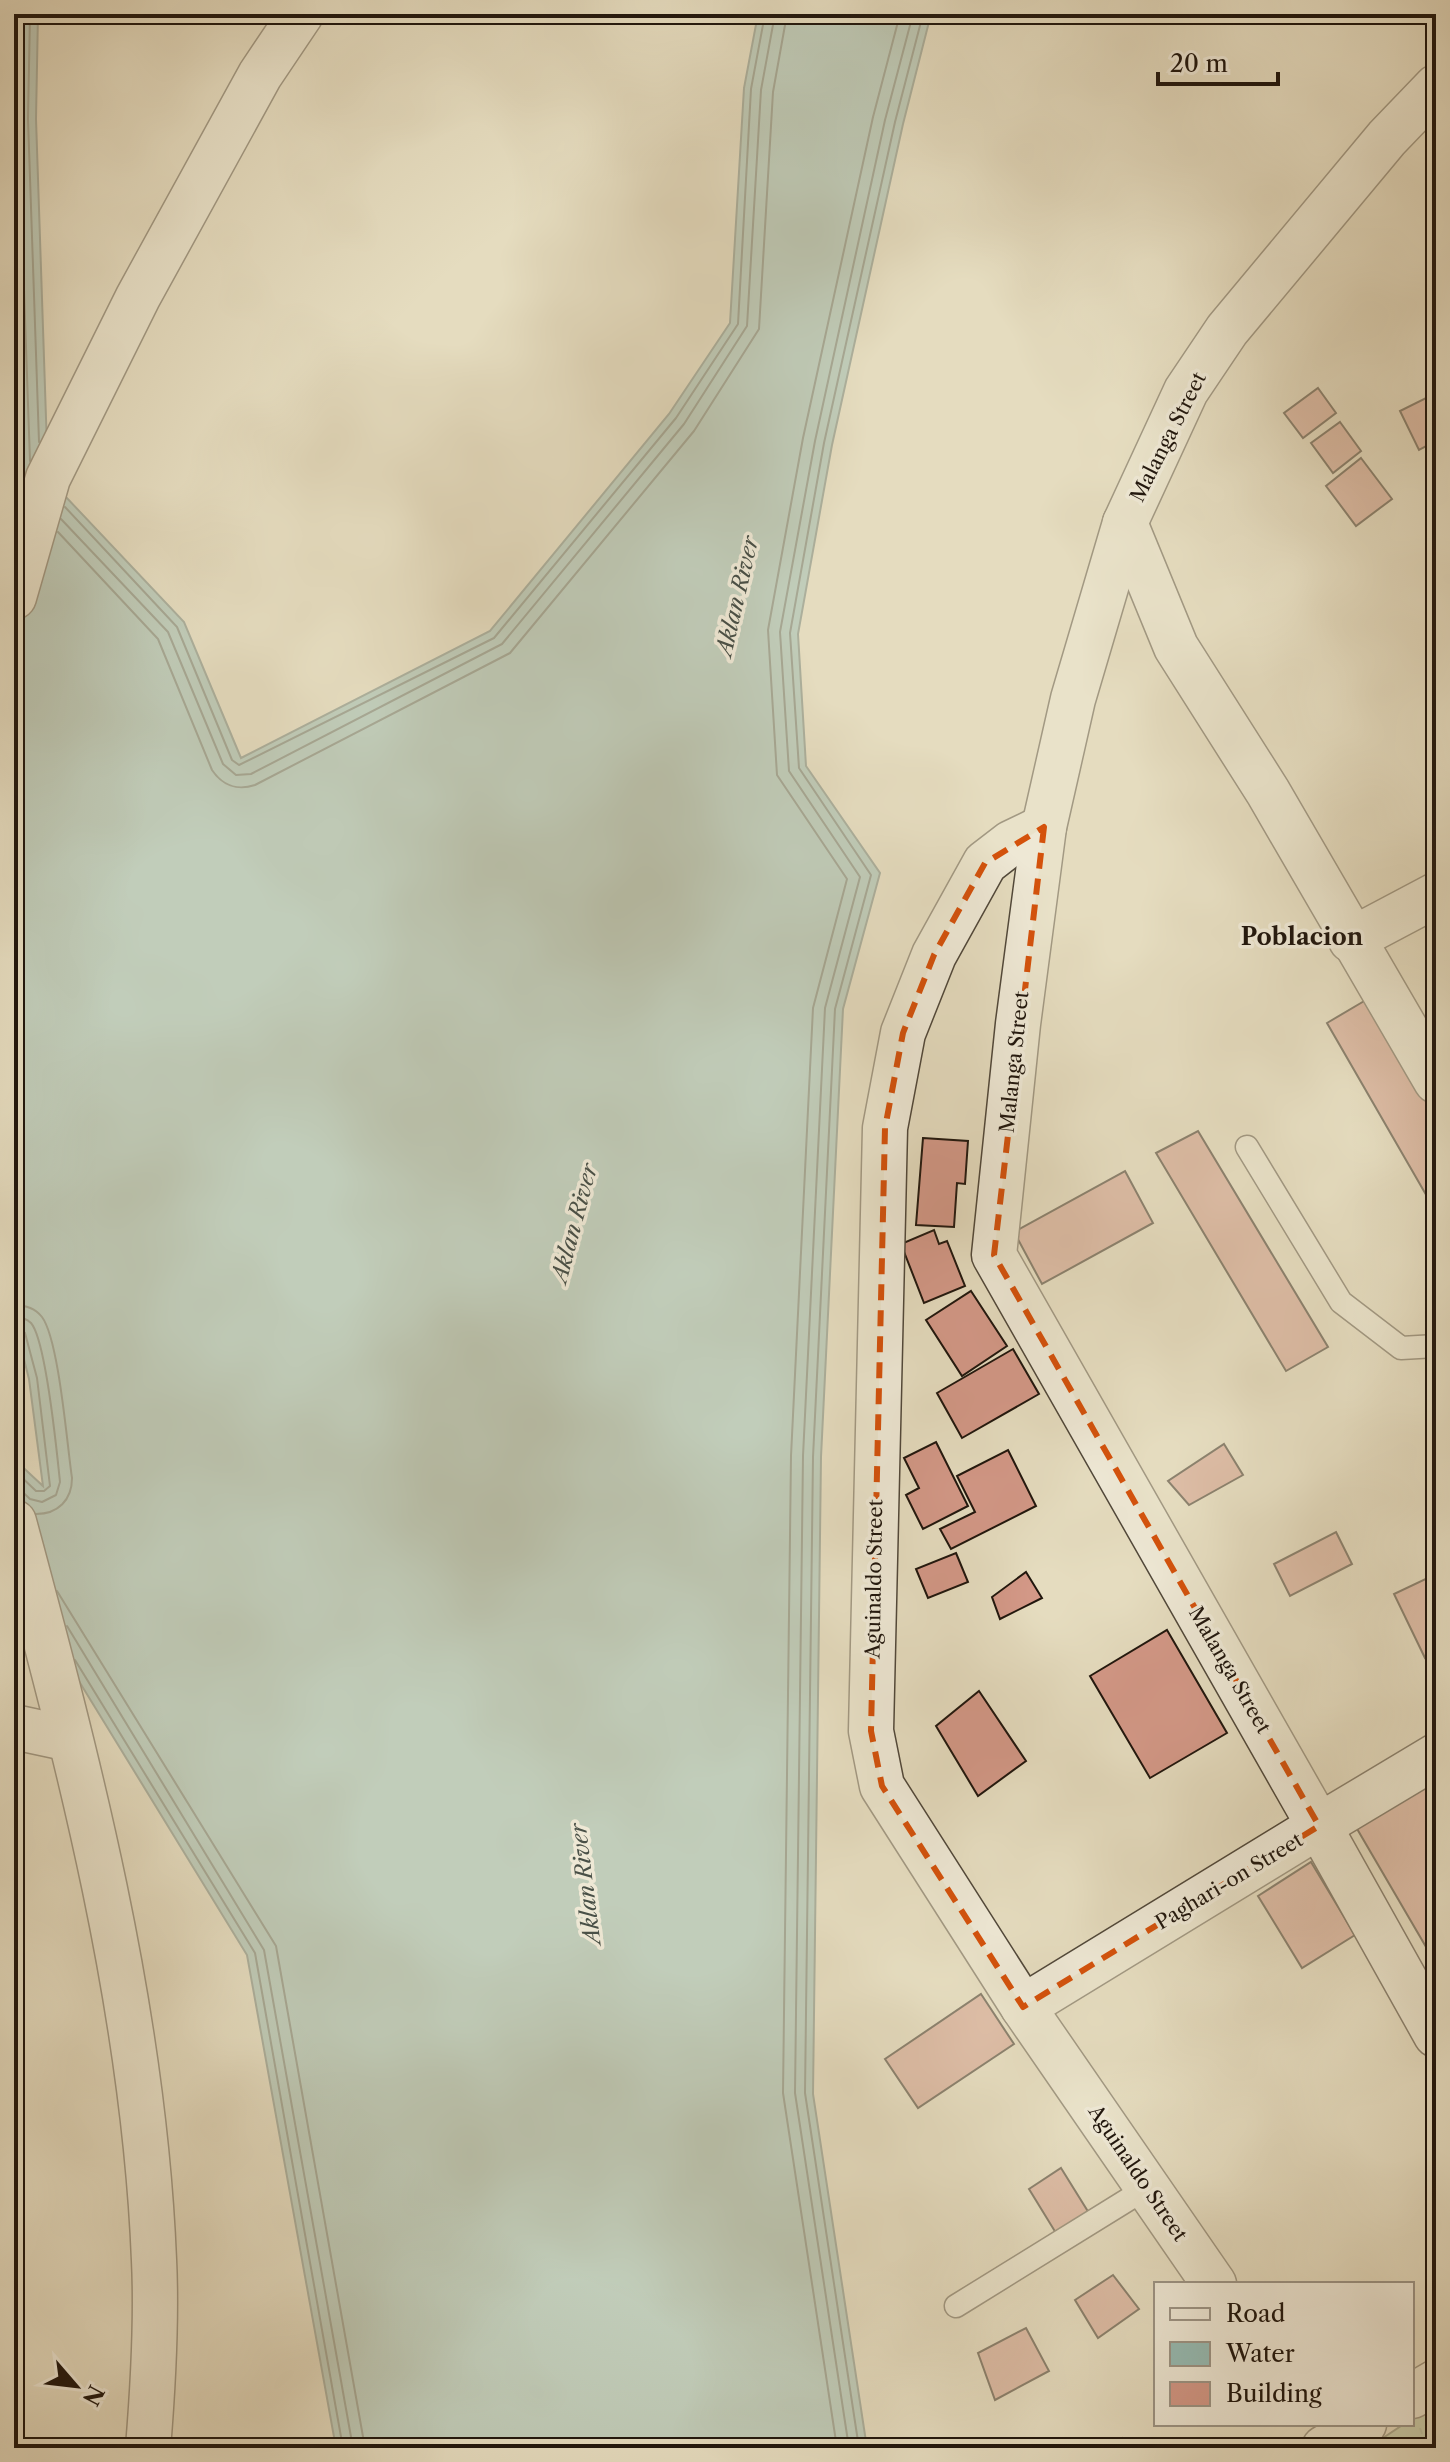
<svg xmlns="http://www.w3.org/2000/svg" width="1450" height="2462" viewBox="0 0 1450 2462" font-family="'Libre Caslon Text',serif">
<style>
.park{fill:url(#park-tufts);stroke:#666c52;stroke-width:2}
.water{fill:#96bbb3;stroke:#677971;stroke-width:2}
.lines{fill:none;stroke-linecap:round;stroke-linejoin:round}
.shore{stroke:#5b6860;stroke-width:2}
.building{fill:#d39887;stroke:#20160d;stroke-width:2}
.lane-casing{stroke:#51483a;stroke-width:25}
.street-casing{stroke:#51483a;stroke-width:47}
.secondary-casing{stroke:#20160d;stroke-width:47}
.lane{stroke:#eee8d5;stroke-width:22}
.street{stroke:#eee8d5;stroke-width:44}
.secondary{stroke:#eee8d5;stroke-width:44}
.marked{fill:none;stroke:#d4520c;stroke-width:6;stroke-dasharray:16 10;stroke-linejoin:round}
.labels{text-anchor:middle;stroke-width:7;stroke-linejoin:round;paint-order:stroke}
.street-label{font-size:20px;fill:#20160d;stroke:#eee8d5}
.water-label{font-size:22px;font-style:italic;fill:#495047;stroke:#eee8d5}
.quarter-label{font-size:24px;font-weight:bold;fill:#20160d;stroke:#eee8d5}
</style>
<defs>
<pattern id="park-tufts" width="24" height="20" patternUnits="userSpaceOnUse" patternTransform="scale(2)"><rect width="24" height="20" fill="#adc297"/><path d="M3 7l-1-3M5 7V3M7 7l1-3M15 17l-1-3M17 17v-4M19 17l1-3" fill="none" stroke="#95a681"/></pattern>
</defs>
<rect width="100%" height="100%" fill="#e5dcbf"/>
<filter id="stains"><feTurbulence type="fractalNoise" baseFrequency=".0025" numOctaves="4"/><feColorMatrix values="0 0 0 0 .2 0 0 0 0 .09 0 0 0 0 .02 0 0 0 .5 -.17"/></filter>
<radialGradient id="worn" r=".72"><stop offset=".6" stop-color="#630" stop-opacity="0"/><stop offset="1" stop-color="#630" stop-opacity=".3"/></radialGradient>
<polygon class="park" points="1436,2402 1436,2448 1368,2448 1404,2424 1412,2424 1412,2418"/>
<polygon class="water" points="14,14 38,14 36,119 48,478 184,622 241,758 490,631 669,414 730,323 744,88 758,14 931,14 903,124 832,445 798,634 806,766 880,873 843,1009 821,1457 813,2094 867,2448 336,2448 247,1955 39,1616 14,1588 14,1459 43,1486 29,1379 14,1320"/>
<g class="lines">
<g class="shore">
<polyline points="20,14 18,119 30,461"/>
<polyline points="30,14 28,119 39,442"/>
<polyline points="14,359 20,488"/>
<polyline points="65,507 177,627 232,760 239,765 494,638 676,418 738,324 751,89 765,14"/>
<polyline points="61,519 168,632 223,764 236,775 251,774 502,644 684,424 747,326 761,90 775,14"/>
<path d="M58,532L158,639L212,770C222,785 237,791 255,785L510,653L694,431L759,329L773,92L787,14"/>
<path d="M14,1305C25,1305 35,1308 42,1317C59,1340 67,1445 72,1478C72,1500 58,1514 36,1514"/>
<path d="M14,1317C21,1317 26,1318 31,1323C46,1340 57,1453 60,1482L56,1495L42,1502L30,1499L14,1484"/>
<polyline points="14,1327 25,1333 37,1378 50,1486 44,1491 36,1491 14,1470"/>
<polyline points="57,1591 276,1946 365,2448"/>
<polyline points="67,1626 264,1950 353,2448"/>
<polyline points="75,1660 255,1953 343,2448"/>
<polyline points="837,2448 783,2093 791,1456 813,1008 847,879 777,775 768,630 803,438 873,117 900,14"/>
<polyline points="849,2448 795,2093 803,1456 825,1008 860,877 789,771 780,632 815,441 885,120 913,14"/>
<polyline points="859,2448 805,2093 813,1457 835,1009 871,875 799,768 790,633 824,443 895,122 923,14"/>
</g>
</g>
<g class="building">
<polygon points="1318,388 1336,413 1303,438 1284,413"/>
<polygon points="1436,393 1436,441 1419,450 1400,411"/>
<polygon points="1340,422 1361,451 1333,473 1311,443"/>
<polygon points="1361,458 1392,499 1356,526 1326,486"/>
<polygon points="1371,997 1436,1109 1436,1212 1327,1023"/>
<polygon points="1198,1131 1328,1347 1286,1371 1156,1153"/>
<polygon points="923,1138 968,1141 965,1184 957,1183 954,1227 916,1225"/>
<polygon points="1125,1171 1153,1223 1042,1284 1014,1232"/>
<polygon points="934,1230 939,1244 947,1241 965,1286 924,1303 901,1244"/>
<polygon points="971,1291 1007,1346 962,1376 926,1320"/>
<polygon points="1013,1349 1039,1394 962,1438 937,1393"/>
<polygon points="936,1442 968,1506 923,1529 906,1495 919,1488 904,1458"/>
<polygon points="1224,1444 1243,1475 1189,1505 1168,1481"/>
<polygon points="1008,1450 1036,1506 951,1549 940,1529 975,1512 957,1476"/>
<polygon points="1336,1532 1352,1564 1290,1596 1274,1564"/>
<polygon points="956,1553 968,1582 928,1598 916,1569"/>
<polygon points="1026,1572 1042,1598 1000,1619 992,1597"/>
<polygon points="1436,1574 1436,1652 1425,1658 1394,1594"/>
<polygon points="1167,1630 1227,1733 1150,1778 1090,1676"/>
<polygon points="979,1691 1026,1761 978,1796 936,1726"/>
<polygon points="1436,1779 1436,1964 1356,1827"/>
<polygon points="1311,1862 1355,1935 1302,1968 1258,1896"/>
<polygon points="981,1994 1014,2044 918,2108 885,2059"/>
<polygon points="1061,2168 1092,2218 1059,2238 1029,2189"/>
<polygon points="1113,2275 1139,2309 1098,2338 1075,2300"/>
<polygon points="1026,2328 1049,2371 995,2400 978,2353"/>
<polygon points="1122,2438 1129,2448 1105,2448"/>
<polygon points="1193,2439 1198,2448 1172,2448"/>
</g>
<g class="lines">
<defs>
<g id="lane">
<polyline points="1247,1147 1341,1302 1401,1348 1436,1346"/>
<polyline points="956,2306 1150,2186"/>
</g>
<g id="street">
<polyline points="1125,523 1176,647 1268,792 1436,1081"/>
<polyline points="14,597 48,478 138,297 260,75 301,14"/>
<polyline points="1044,827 1011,843 985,863 934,955 903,1033 885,1128 871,1731 882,1786 1023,2007 1214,2284"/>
<polyline points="1351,940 1436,895"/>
<path d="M14,1522C79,1763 144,2010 154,2260C157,2322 153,2387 148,2448"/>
<polyline points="14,1727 70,1739"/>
<polyline points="1023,2007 1319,1826 994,1255 1018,1024 1044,827 1073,699 1125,523 1186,391 1227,330 1387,138 1436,87"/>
<polyline points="1412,2396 1436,2382"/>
<polyline points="1324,2448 1364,2424"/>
</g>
<polyline id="secondary" points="1436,1756 1319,1826 1436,2035"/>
</defs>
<use href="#lane" class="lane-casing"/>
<use href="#street" class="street-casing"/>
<use href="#secondary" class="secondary-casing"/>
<use href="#lane" class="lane"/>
<use href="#street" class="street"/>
<use href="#secondary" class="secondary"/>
</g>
<path d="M0 0H1450V2462H0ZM1044,827L994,1255L1319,1826L1023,2007L882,1786L871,1731L885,1128L903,1033L934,955L985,863Z" fill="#e5dcbf" fill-opacity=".55" fill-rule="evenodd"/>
<path class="marked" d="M1044,827L994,1255L1319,1826L1023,2007L882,1786L871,1731L885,1128L903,1033L934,955L985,863Z"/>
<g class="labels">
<g class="street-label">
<text transform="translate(1168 437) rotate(-63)" y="7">Malanga Street</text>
<text transform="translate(1014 1062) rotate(-84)" y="7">Malanga Street</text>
<text transform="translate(874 1579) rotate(-89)" y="7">Aguinaldo Street</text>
<text transform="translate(1230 1670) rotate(60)" y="7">Malanga Street</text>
<text transform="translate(1229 1881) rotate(-31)" y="7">Paghari-on Street</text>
<text transform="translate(1138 2173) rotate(56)" y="7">Aguinaldo Street</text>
</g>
<g class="water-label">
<text transform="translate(737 596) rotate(-77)" y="8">Aklan River</text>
<text transform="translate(574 1223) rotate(-75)" y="8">Aklan River</text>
<text transform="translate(585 1884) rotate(-97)" y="8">Aklan River</text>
</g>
<g class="quarter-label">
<text x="1302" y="945">Poblacion</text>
</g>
</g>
<rect width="1450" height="2462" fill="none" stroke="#e5dcbf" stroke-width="48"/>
<rect x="16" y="16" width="1418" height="2430" fill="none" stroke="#20160d" stroke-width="4"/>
<rect x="24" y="24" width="1402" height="2414" fill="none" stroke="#20160d" stroke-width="2"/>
<rect x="1154" y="2282" width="260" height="144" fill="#eee8d5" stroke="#9c9485" stroke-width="2"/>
<rect x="1170" y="2308" width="40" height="12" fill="#eee8d5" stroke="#9c9485" stroke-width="2"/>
<text x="1226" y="2322" font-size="24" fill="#20160d">Road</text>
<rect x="1170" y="2342" width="40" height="24" fill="#96bbb3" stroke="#9c9485" stroke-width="2"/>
<text x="1226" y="2362" font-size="24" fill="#20160d">Water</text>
<rect x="1170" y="2382" width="40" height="24" fill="#d39887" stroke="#9c9485" stroke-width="2"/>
<text x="1226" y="2402" font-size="24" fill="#20160d">Building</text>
<g transform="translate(76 2386) rotate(118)" stroke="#eee8d5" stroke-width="6" paint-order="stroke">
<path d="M0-6L14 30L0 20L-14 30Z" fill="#20160d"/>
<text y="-12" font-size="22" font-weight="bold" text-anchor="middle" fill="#20160d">N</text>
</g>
<path d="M1158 72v12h120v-12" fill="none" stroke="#20160d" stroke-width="4"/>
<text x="1170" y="72" font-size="24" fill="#20160d" stroke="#eee8d5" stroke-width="6" paint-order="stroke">20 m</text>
<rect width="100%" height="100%" filter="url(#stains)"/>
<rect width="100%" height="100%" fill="url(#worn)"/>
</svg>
